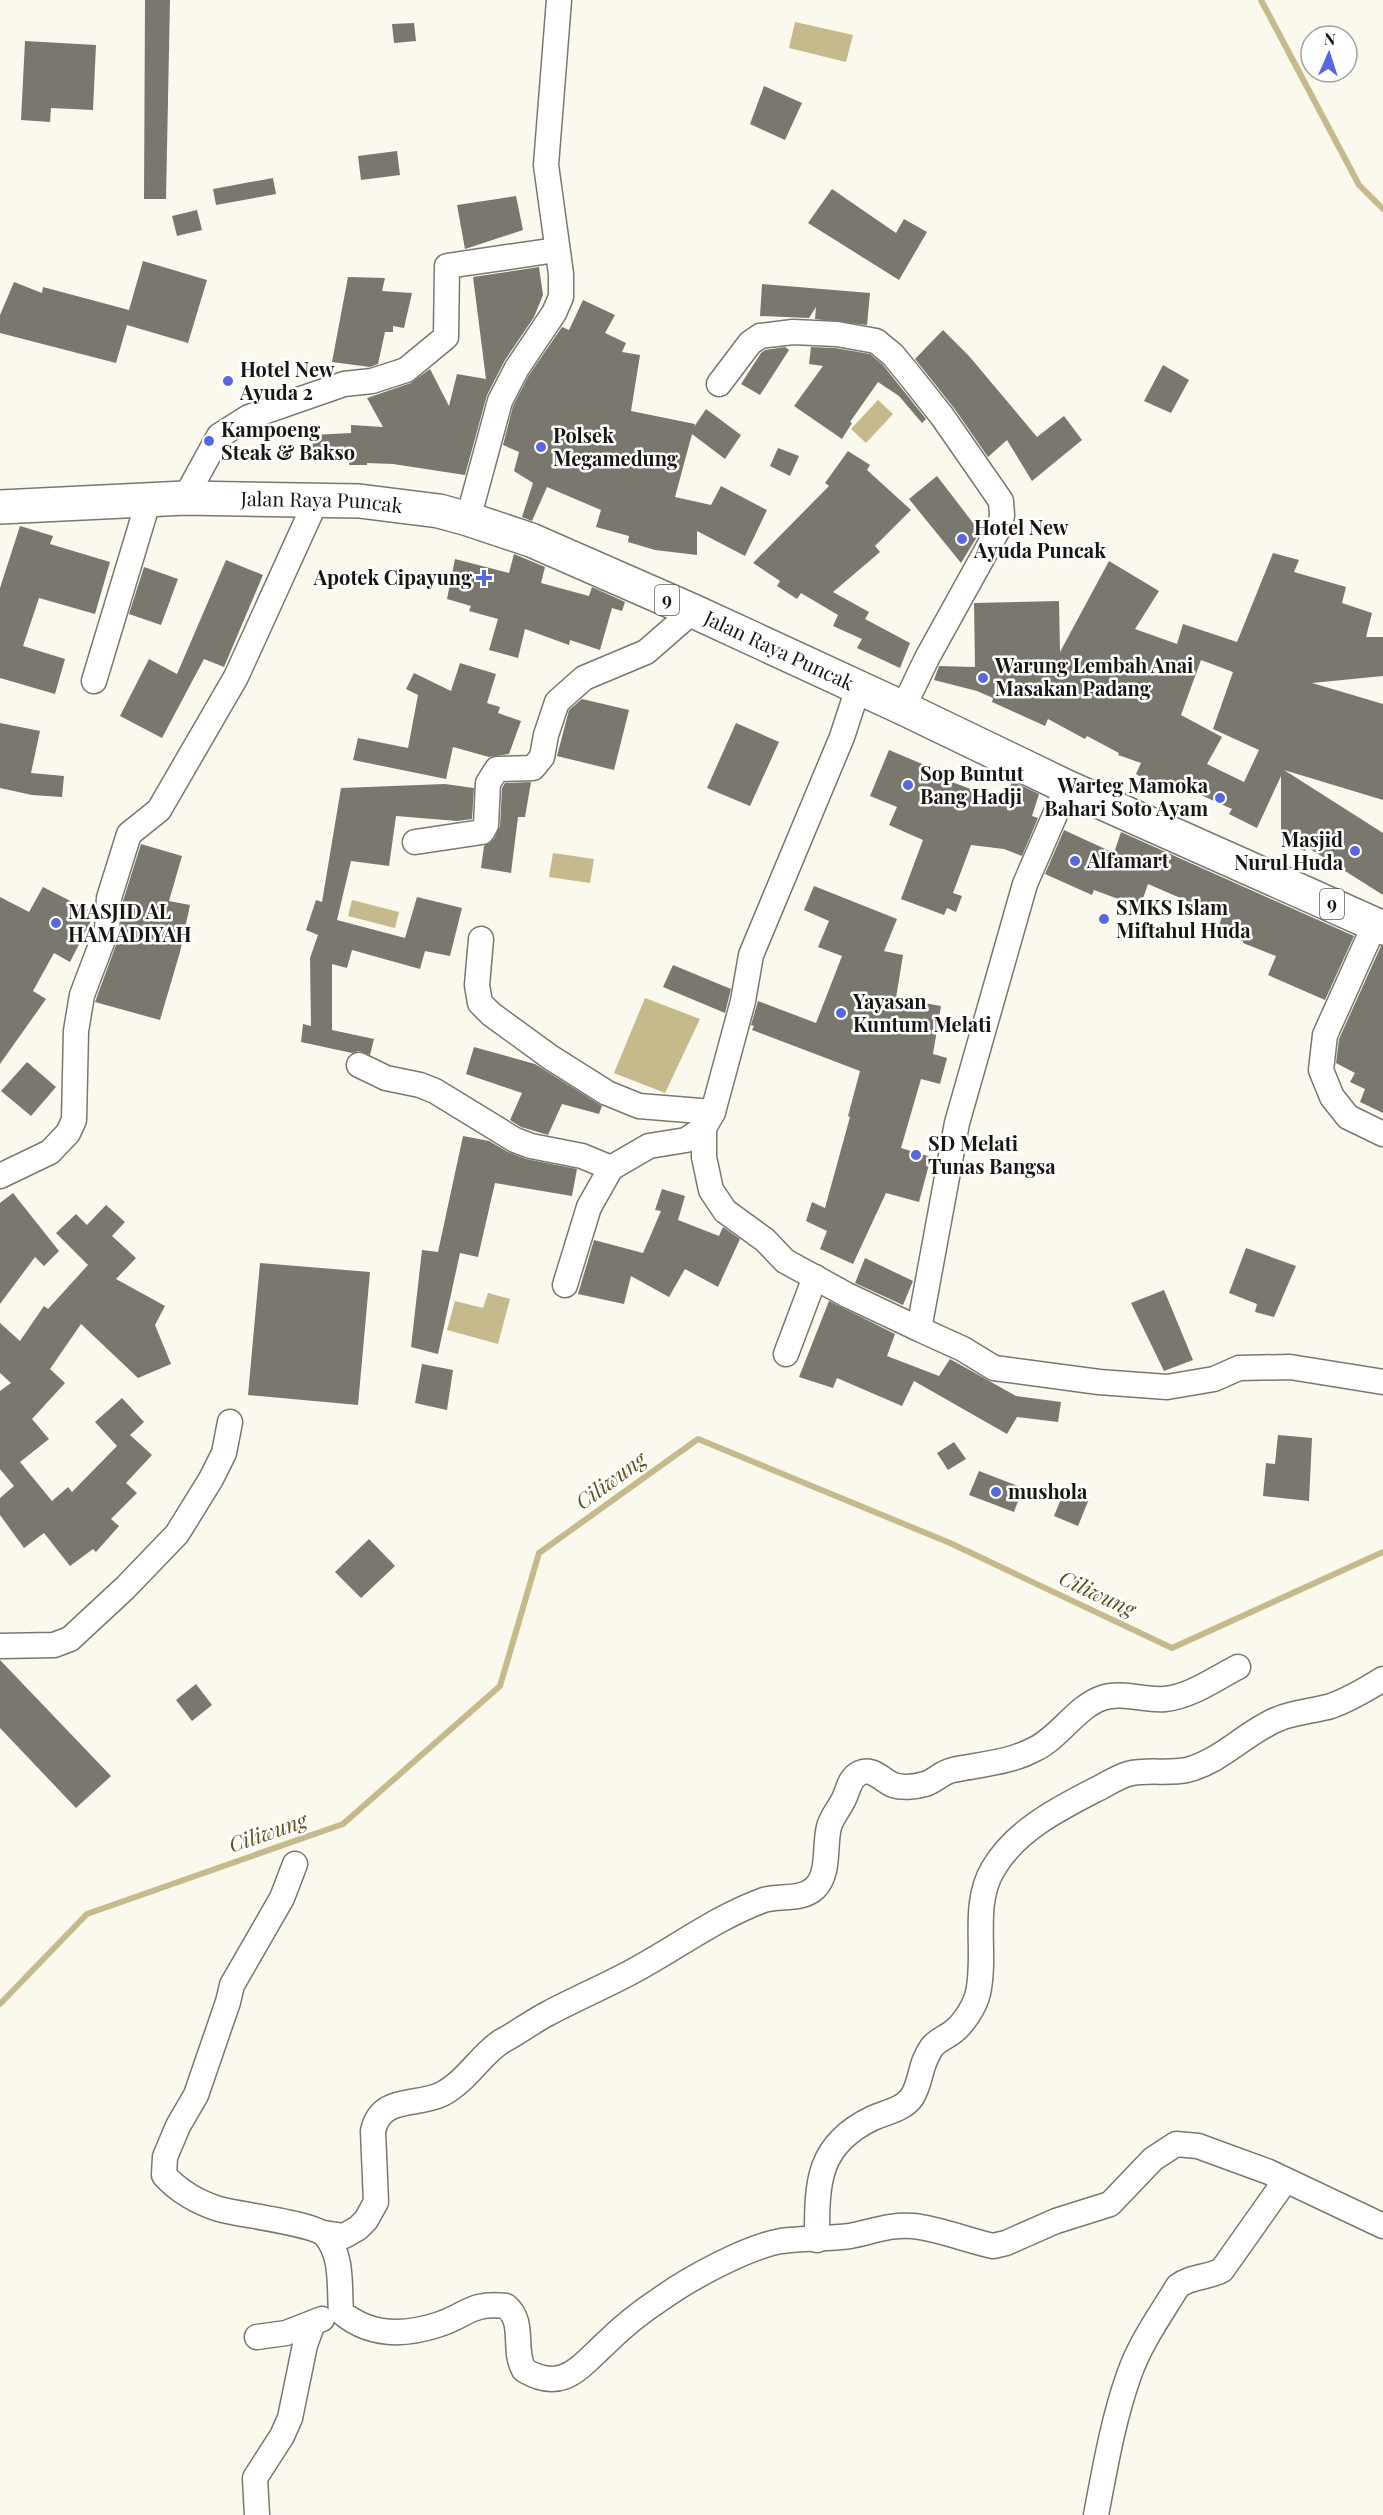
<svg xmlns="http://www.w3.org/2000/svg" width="1383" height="2515" viewBox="0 0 1383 2515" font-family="'Playfair Display',serif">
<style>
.water{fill:#c6b98c}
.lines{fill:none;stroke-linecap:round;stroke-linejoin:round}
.stream{stroke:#c6b98c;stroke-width:6}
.building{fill:#7a776f;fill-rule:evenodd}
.minor-casing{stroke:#7a776f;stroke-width:27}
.trunk-casing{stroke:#7a776f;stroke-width:36}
.minor{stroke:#fff;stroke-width:24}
.trunk{stroke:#fff;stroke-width:33}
.poi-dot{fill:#5767de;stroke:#fff;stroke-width:2}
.labels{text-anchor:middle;stroke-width:5;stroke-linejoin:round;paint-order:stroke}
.shield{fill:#fff;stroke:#5d5c5a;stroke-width:1.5}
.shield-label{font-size:18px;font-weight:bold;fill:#171613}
.poi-label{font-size:20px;font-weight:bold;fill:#171613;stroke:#fff;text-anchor:start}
.street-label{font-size:20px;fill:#171613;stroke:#fff}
.water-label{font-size:21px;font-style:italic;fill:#5f501b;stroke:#fff}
</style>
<rect width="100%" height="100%" fill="#fbf8ee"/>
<g class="water">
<polygon points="795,22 853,35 846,62 789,48"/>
<polygon points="878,400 893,414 866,443 851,429"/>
<polygon points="553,853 594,859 590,883 549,877"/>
<polygon points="352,900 399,912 395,928 348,916"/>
<polygon points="645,998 700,1019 665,1093 614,1073"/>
<polygon points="488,1293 510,1299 498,1344 447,1330 455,1301 483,1308"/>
</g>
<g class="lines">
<g class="stream">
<polyline points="1261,0 1359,185 1383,209"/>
<polyline points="0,2004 87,1914 343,1824 500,1686 539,1553 698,1439 950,1543 1172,1648 1383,1552"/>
</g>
</g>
<g class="building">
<polygon points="145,0 170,0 166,199 144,199"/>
<polygon points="414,23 416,41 394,43 392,24"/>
<polygon points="25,41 96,45 93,110 51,108 50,122 21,120"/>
<polygon points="764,86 802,103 785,140 750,124"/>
<polygon points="397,151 400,175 361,180 358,156"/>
<polygon points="273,178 276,194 216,205 213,189"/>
<polygon points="832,189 896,233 904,219 927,232 899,280 808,223"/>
<polygon points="516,196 523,230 465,249 457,205"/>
<polygon points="197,210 202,230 177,236 172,216"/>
<polygon points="143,261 207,280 188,343 127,325 116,363 0,333 0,315 14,282 42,293 43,287 129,310"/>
<polygon points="539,267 543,295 534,317 505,360 487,395 465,475 393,464 367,463 367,465 349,465 350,456 312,458 313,435 351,433 351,425 383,427 367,398 411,383 430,369 449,406 457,374 486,379 473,277"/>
<polygon points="348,277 385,278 382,291 412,293 404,328 393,326 393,332 385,332 378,364 370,367 332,362"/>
<polygon points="762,284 870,293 867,325 815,319 816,307 809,318 760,316"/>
<polygon points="583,300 615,315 605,333 626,343 622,352 640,355 631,411 695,424 694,427 706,409 741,435 725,459 692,434 675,497 711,505 721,486 767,510 745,556 697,531 697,555 655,550 628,542 629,536 596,527 601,510 547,487 532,521 522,517 533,483 514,471 519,452 503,445 513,406 529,375 562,327 569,330"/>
<polygon points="943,330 969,356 1037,437 1064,416 1082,440 1032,481 1007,440 988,457 954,408 915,359"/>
<polygon points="785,347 789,350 760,395 741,384 761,353 765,350"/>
<polygon points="811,347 835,348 870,354 883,365 926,419 922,423 899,396 878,382 850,422 852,423 842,439 794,406 823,366 809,364"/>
<polygon points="1163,365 1189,380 1171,413 1144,401"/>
<polygon points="778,448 799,456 790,476 770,466"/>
<polygon points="848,451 870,465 867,470 911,510 875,546 880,552 833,592 869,612 865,619 910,643 900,668 857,648 862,639 833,626 838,615 801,593 797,599 777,586 780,581 753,563 829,486 825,483"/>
<polygon points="937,476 980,532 961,563 909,499"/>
<polygon points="20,526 53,536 50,544 110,562 95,614 39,598 23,646 65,659 55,694 0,678 0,588"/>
<path d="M1273,553L1299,560L1294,572L1346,587L1342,603L1372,613L1366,637H1383V676L1312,683L1383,704V800L1284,770L1383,833V895L1307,847L1305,851L1281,842V776L1257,828L1229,814L1232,809L1192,791L1191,793L1174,784L1171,790L1154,780L1152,784L1136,774L1141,763L1118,755L1119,753L1087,736L1085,739L1048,719L1045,726L992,702L993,698L977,691L934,680L939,666L975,667L974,603L1059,601L1060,652L1109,561L1159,591L1135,629L1177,644L1183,624L1237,642ZM1201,660L1233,672L1213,729L1259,750L1244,782L1207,764L1222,737L1181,715Z"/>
<polygon points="514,554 545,567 541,583 589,596 592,587 625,602 622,611 612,608 600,650 570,640 569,645 525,629 518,658 489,650 498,619 469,611 471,606 447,599 455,559 509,573"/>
<polygon points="226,560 263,575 224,667 204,659 162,738 120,716 149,659 177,674"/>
<polygon points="144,567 178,579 161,625 129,614"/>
<polygon points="460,663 496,674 487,703 500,707 498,713 521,721 509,754 489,757 453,747 446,779 353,760 358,738 408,748 418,695 406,689 414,673 451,691"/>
<polygon points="582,699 629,710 614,770 557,756 569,710"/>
<polygon points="0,723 40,731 31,773 64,776 62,797 32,795 0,788"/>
<polygon points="736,723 779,742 750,806 707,788"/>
<polygon points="889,750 946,774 944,779 1005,802 1012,781 1039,794 1032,816 1038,818 1022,856 1004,849 971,845 953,893 962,896 956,912 947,908 944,915 901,899 923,840 889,825 897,807 870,796"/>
<polygon points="531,782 525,817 518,817 511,873 481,868 484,846 494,839 500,826 502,788 505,783"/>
<polygon points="445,784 474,788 472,819 457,821 396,816 389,866 351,861 337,920 405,938 417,897 462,908 450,956 425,951 420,969 352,950 347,968 332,964 332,1030 374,1039 370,1055 359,1051 352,1053 301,1042 303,1024 311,1026 310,958 318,935 306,930 316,900 322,902 341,788"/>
<polygon points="1064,830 1114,853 1121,832 1354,936 1325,1000 1268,975 1276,956 1243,943 1243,941 1217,934 1222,916 1148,884 1140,907 1094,890 1092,895 1045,874"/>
<polygon points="141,844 182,856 169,901 190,905 180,952 160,1020 95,1002 120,934 123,901"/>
<polygon points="814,886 897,919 884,951 903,955 896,998 941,1006 933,1054 947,1058 940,1084 921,1079 901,1148 931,1157 919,1202 886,1193 853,1264 820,1249 827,1231 806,1221 812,1202 825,1208 850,1117 848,1116 860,1071 752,1030 754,1026 751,1025 758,1001 816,1023 842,956 818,947 829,921 804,910"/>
<polygon points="43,887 94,913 93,917 70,962 54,953 33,991 46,999 0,1064 0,897 29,912"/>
<polygon points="1381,946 1383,946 1383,1113 1360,1102 1365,1089 1350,1082 1355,1073 1336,1063 1339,1039"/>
<polygon points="673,965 731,989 725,1013 663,987"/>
<polygon points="474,1047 535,1064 602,1106 599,1114 562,1104 548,1135 521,1127 510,1120 522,1093 466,1074"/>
<polygon points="27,1062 56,1087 31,1116 1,1091"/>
<polygon points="463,1136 489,1141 508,1152 526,1159 577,1169 572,1196 495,1183 478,1257 460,1253 438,1354 411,1347 422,1250 438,1252"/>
<polygon points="662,1189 685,1196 678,1220 719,1236 723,1227 740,1239 718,1287 685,1269 669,1297 631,1276 624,1304 578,1294 594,1240 643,1253 661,1211 655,1210"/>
<polygon points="13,1193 59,1251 44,1266 35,1257 0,1304 0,1203"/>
<polygon points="106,1205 125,1222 112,1236 136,1258 116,1279 165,1306 155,1325 171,1364 138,1378 81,1324 50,1369 65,1383 32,1419 49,1439 20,1462 52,1501 68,1487 72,1492 117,1446 95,1422 122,1398 144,1422 130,1435 152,1455 126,1483 137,1493 111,1519 119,1526 96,1552 93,1549 70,1566 44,1533 24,1548 0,1515 0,1498 14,1486 0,1469 0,1391 11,1383 0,1373 0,1323 20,1341 44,1306 48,1309 88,1265 56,1233 76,1214 87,1225"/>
<polygon points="1246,1248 1296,1266 1274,1317 1255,1312 1257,1304 1229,1293"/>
<polygon points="865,1258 913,1281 903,1305 855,1283"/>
<polygon points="260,1263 370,1272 358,1405 248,1395"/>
<polygon points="1164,1290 1193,1360 1164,1371 1131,1303"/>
<polygon points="829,1301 895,1334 887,1356 939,1376 950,1359 1016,1396 1061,1402 1058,1422 1017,1417 1007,1434 914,1381 902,1406 837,1378 833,1388 799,1377"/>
<polygon points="422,1364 453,1370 447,1410 415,1403"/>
<polygon points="1278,1435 1312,1438 1309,1501 1263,1496 1266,1463 1275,1464"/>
<polygon points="954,1442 966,1459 948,1470 937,1453"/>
<polygon points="979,1471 1023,1488 1014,1512 969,1495"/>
<polygon points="1065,1489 1089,1499 1078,1526 1054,1516"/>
<polygon points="369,1539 395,1566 361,1598 335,1572"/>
<polygon points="0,1660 111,1776 76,1808 0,1728"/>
<polygon points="196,1684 212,1705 192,1721 176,1700"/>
</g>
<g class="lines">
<defs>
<g id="minor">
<polyline points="719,384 750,343 760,336 793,332 837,334 876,341 893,355 907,372 942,416 1001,501 1002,515 1000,526 927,658 903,708"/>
<polyline points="185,498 219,436 249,417 344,384 372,381 406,370 446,337 447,266 556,250"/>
<polyline points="468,519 500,401 517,368 554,313 561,297 561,274 546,165 559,0"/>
<polyline points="94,681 149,499"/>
<polyline points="415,842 482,832 486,825 488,783 497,769 533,768 542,757 546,735 557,702 584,678 646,652 693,611"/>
<polyline points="1375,924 1325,1035 1321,1070 1332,1097 1348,1117 1383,1134"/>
<polyline points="481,939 477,985 480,1003 491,1014 550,1057 607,1093 639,1106 713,1112"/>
<polyline points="359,1065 386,1078 420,1085 435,1091 515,1140 531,1146 582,1156 611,1168"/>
<polyline points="704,1128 704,1157 711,1190 725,1211 765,1240 785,1261 847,1295 919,1329 957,1123 1025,884 1067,787"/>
<polyline points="0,1176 50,1152 68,1133 74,1120 76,1031 82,995 107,929 109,898 129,834 159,810 236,677 316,501"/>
<polyline points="565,1285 589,1207 611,1168 649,1146 686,1140 704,1128 713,1112 743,1001 751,955 842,737 858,688"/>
<polyline points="919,1329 963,1349 994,1368 1099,1382 1167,1387 1214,1379 1239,1368 1290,1367 1383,1382"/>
<polyline points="786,1354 815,1277"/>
<polyline points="0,1646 54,1645 70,1639 125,1588 177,1534 211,1479 224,1453 230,1422"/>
<path d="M295,1864L282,1898L232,1985L228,2002L196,2095L178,2126L165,2157L164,2175C178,2191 199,2203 219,2209C239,2215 315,2223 326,2236C343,2257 339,2286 341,2312C369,2336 403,2336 437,2325C467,2316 469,2302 506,2306C526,2323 512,2349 524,2370C562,2393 579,2368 605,2344C622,2327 642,2311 662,2298C690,2278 747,2247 781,2241C804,2238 827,2239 850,2236C871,2232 890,2224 913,2226C940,2229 966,2240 993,2246L1006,2243L1056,2221L1110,2204L1153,2159L1176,2144L1198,2146L1269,2172L1383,2226"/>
<path d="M324,2233L344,2236L358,2228L366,2220L376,2202L373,2131C381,2095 416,2107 442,2094C467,2081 481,2054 502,2041C517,2033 532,2022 547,2014C577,1998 608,1985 637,1969C679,1946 719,1916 764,1900C779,1895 801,1901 815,1888C830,1873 824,1846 829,1827C832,1815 842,1806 846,1794C849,1786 851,1777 860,1773C872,1767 882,1780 893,1785C902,1788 915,1787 925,1784C935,1781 942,1772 953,1770C981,1764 1009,1763 1035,1749C1060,1737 1076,1707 1102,1698C1122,1691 1145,1701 1165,1699C1190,1697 1216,1678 1238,1667"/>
<path d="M817,2240C817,2184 816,2145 873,2118C886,2112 903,2110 912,2097C922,2081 919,2065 932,2047C937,2040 947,2037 954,2031C964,2023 975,2006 978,1993C987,1952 971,1906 993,1869C1015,1831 1058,1809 1095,1790C1106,1785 1117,1777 1128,1774C1147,1769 1168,1774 1187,1770C1222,1761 1246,1732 1278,1719C1294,1712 1314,1711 1331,1706C1349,1700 1367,1689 1383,1679"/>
<polyline points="257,2337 286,2333 322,2319"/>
<polyline points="257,2515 255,2478 282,2436 290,2418 305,2345 313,2323"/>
<path d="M1096,2515C1105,2468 1113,2420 1129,2375C1140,2343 1161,2314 1178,2286C1191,2276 1208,2278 1222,2270L1285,2181"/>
</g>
<g id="trunk">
<path id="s1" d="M0,507L185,498L359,501L439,511L468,519L531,540L693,611L903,708L1067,787L1383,928"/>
</g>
</defs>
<use href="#minor" class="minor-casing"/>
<use href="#trunk" class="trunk-casing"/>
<use href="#minor" class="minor"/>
<use href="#trunk" class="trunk"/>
</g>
<g class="poi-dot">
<circle cx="228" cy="381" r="6"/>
<circle cx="209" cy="441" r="6"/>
<circle cx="541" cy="447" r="6"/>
<circle cx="962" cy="539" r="6"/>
<path d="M481 569h6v6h6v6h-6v6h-6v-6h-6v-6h6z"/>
<circle cx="983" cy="678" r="6"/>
<circle cx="908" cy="785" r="6"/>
<circle cx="1220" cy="798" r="6"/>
<circle cx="1355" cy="851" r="6"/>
<circle cx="1075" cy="861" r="6"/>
<circle cx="1104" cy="919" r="6"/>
<circle cx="56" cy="923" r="6"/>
<circle cx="841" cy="1013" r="6"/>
<circle cx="916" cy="1155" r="6"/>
<circle cx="996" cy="1492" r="6"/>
</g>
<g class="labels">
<g class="shield">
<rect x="655" y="585" width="24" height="30" rx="4.5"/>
<rect x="1320" y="889" width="24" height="30" rx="4.5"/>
</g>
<g class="shield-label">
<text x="667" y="606">9</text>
<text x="1332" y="910">9</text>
</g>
<g class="poi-label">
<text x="240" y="377">Hotel New<tspan x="240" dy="23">Ayuda 2</tspan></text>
<text x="221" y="437">Kampoeng<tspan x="221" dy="23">Steak &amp; Bakso</tspan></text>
<text x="553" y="443">Polsek<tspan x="553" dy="23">Megamedung</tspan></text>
<text x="974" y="535">Hotel New<tspan x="974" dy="23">Ayuda Puncak</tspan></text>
<text x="472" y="585" text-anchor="end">Apotek Cipayung</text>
<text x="995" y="673">Warung Lembah Anai<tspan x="995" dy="23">Masakan Padang</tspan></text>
<text x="920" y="781">Sop Buntut<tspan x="920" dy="23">Bang Hadji</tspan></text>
<text x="1208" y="793" text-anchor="end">Warteg Mamoka<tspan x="1208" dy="23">Bahari Soto Ayam</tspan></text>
<text x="1343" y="847" text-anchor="end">Masjid<tspan x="1343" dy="23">Nurul Huda</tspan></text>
<text x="1087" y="868">Alfamart</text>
<text x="1116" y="915">SMKS Islam<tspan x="1116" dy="23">Miftahul Huda</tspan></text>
<text x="68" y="919">MASJID AL<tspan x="68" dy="23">HAMADIYAH</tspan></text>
<text x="853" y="1009">Yayasan<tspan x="853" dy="23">Kuntum Melati</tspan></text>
<text x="928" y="1151">SD Melati<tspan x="928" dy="23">Tunas Bangsa</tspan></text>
<text x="1008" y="1499">mushola</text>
</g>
<g class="street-label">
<text dy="7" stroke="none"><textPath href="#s1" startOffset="322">Jalan Raya Puncak</textPath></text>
<text dy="7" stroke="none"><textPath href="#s1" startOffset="808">Jalan Raya Puncak</textPath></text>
</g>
<g class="water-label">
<text transform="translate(611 1481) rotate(-36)" y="7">Ciliwung</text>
<text transform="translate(1097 1594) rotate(25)" y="7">Ciliwung</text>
<text transform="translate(268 1833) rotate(-19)" y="7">Ciliwung</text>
</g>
</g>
<g transform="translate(1329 54) rotate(3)"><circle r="28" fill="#ffffff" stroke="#a2a2a1" stroke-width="1.5"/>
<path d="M0-4.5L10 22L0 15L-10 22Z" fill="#5767de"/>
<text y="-9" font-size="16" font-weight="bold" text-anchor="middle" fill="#171613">N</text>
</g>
</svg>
